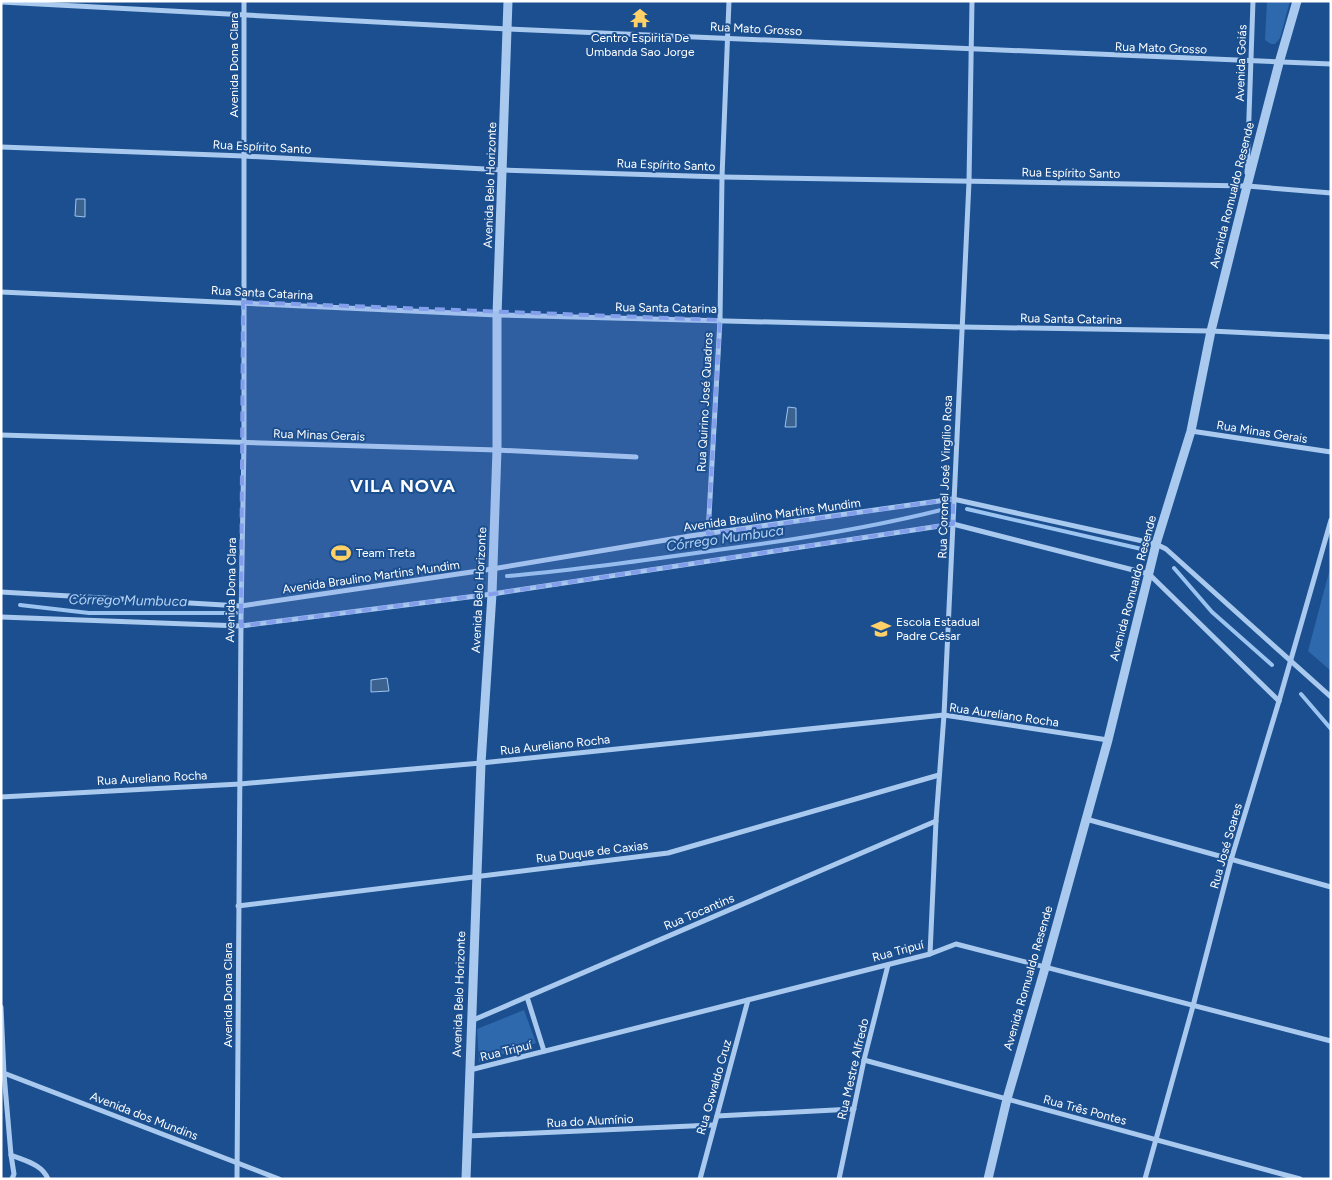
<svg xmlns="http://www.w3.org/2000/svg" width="1332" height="1180" viewBox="0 0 1332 1180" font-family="Figtree,sans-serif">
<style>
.green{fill:#2e69ad}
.water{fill:#3c6290;stroke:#9cc4f0}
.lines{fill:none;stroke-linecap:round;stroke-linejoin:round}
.stream{stroke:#9cc4f0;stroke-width:4}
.minor{stroke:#a9c9ee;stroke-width:5}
.tertiary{stroke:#a9c9ee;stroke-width:9}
.marked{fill:#839eea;fill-opacity:0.2;stroke:#839eea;stroke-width:4;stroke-dasharray:10 6;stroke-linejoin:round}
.labels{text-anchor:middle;stroke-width:4;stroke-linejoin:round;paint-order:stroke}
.street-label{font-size:12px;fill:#fff;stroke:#1b4f8f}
.poi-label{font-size:12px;fill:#fff;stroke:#1b4f8f;text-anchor:start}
.water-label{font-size:14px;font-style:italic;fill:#b5d3f5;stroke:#1b4f8f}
.district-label{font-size:18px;font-weight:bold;letter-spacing:1px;fill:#fff;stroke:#1b4f8f}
</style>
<rect width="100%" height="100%" fill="#1b4f8f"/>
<g class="green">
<polygon points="1267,1 1290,1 1280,38 1275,44 1271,44 1265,40"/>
<polygon points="1331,565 1331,671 1308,651"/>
<polygon points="524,1010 536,1043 479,1062 477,1029"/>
</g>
<g class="water">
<polygon points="76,199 85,199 85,217 75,216"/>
<polygon points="788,407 796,408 796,427 785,427"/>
<polygon points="387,678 389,691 371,692 371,680"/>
</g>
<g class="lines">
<g class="stream">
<polyline points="967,509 1146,550"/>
<polyline points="1174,568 1212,612 1272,665"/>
<path d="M507,576C578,570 647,560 717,550C794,540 870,528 945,509"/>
<polyline points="20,605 89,613 236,613"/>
<polyline points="1301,694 1331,729"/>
</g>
<g class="minor">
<polyline points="1,2 508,29 1331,64"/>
<polyline points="1,147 244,156 503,170 722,177 1247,186 1331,193"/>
<polyline points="1247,173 1253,1"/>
<polyline points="1,292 497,315 962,327 1211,331 1331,337"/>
<polyline points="1191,431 1331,452"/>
<polyline points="1,435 497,450 636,457"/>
<polyline points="708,534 720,320 722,177 729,1"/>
<polyline points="1,592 241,606 492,569 690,536 953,499 1156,544 1166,549 1331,697"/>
<polyline points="1,617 241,626 492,594 953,524 1149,574 1279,701"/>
<polyline points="1,797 240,784 481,763 944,715 1108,740"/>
<polyline points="1086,819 1331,887"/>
<polyline points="238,906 668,853 939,775"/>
<polyline points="930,954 936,821 944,715 969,182 972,1"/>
<polyline points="527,997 544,1051"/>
<path d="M1,1007L4,1074L11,1155C25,1161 42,1164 48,1179"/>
<polyline points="471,1021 936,821"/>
<polyline points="864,1060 1300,1179"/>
<polyline points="470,1070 930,954 956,944 1331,1041"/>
<polyline points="1,1072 279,1179"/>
<polyline points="717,1116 854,1109"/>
<polyline points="468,1136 713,1125"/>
<polyline points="11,1155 14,1174 12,1179"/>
<polyline points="237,1179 241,619 244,443 244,1"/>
<polyline points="700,1179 748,1000"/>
<polyline points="839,1179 864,1060 888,965"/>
<polyline points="1145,1179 1193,1006 1231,860 1279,701 1331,520"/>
</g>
<g class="tertiary">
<polyline points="466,1179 481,763 492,594 497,450 497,315 508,1"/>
<polyline points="988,1179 1007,1099 1045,968 1108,740 1156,544 1191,431 1211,331 1247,186 1279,63 1297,1"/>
</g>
</g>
<path class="marked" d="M243,302L720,320L708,534L953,499V524L492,594L241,626Z"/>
<defs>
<symbol id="temple-bare" viewBox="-9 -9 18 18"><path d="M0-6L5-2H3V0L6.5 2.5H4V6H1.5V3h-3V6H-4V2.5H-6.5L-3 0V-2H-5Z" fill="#ffd166" stroke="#1b4f8f" stroke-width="2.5" paint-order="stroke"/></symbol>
<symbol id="stadium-bare" viewBox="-9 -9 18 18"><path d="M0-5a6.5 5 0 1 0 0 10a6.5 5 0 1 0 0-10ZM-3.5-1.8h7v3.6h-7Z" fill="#ffd166" stroke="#1b4f8f" stroke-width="2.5" paint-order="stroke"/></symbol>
<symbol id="school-bare" viewBox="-9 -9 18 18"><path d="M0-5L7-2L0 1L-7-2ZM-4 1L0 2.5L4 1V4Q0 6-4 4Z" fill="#ffd166" stroke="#1b4f8f" stroke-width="2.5" paint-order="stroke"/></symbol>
</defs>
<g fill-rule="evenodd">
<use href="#temple-bare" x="626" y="4" width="28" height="28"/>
<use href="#stadium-bare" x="327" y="539" width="28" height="28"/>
<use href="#school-bare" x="867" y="615" width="28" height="28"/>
</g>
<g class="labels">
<g class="street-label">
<text transform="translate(756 29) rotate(3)" y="4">Rua Mato Grosso</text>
<text transform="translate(1161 48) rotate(2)" y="4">Rua Mato Grosso</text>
<text transform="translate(1241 63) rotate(-88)" y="4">Avenida Goiás</text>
<text transform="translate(234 65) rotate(-90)" y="4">Avenida Dona Clara</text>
<text transform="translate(262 147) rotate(3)" y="4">Rua Espírito Santo</text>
<text transform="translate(666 165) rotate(2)" y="4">Rua Espírito Santo</text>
<text transform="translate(1071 173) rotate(1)" y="4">Rua Espírito Santo</text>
<text transform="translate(490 185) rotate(-88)" y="4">Avenida Belo Horizonte</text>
<text transform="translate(1232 195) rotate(-76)" y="4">Avenida Romualdo Resende</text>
<text transform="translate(262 293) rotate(3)" y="4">Rua Santa Catarina</text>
<text transform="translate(666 308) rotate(1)" y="4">Rua Santa Catarina</text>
<text transform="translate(1071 319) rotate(1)" y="4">Rua Santa Catarina</text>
<text transform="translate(705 402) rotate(-87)" y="4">Rua Quirino José Quadros</text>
<text transform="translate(1262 432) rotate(9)" y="4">Rua Minas Gerais</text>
<text transform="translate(319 435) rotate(2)" y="4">Rua Minas Gerais</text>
<text transform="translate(945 477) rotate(-88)" y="4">Rua Coronel José Virgílio Rosa</text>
<text transform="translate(772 515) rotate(-8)" y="4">Avenida Braulino Martins Mundim</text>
<text transform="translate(371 577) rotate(-8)" y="4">Avenida Braulino Martins Mundim</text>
<text transform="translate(1133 588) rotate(-75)" y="4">Avenida Romualdo Resende</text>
<text transform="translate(231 590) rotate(-89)" y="4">Avenida Dona Clara</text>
<text transform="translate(479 590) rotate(-87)" y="4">Avenida Belo Horizonte</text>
<text transform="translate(1004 715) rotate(8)" y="4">Rua Aureliano Rocha</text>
<text transform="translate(555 745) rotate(-6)" y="4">Rua Aureliano Rocha</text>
<text transform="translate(152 778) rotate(-3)" y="4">Rua Aureliano Rocha</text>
<text transform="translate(1226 846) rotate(-74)" y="4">Rua José Soares</text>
<text transform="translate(592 852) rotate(-7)" y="4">Rua Duque de Caxias</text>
<text transform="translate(699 912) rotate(-23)" y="4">Rua Tocantins</text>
<text transform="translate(898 951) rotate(-15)" y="4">Rua Tripuí</text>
<text transform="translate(1028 978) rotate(-74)" y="4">Avenida Romualdo Resende</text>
<text transform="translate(459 994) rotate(-88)" y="4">Avenida Belo Horizonte</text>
<text transform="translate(228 995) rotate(-90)" y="4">Avenida Dona Clara</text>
<text transform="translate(506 1051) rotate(-14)" y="4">Rua Tripuí</text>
<text transform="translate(853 1069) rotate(-77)" y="4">Rua Mestre Alfredo</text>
<text transform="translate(714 1087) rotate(-74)" y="4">Rua Oswaldo Cruz</text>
<text transform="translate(1085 1110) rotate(15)" y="4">Rua Três Pontes</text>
<text transform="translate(144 1116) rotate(21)" y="4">Avenida dos Mundins</text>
<text transform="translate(590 1121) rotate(-3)" y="4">Rua do Alumínio</text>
</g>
<g class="poi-label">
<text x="640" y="42" text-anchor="middle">Centro Espirita De<tspan x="640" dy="14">Umbanda Sao Jorge</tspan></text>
<text x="356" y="557">Team Treta</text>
<text x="896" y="626">Escola Estadual<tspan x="896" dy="14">Padre César</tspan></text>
</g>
<g class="water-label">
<text transform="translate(725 538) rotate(-8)" y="5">Córrego Mumbuca</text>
<text transform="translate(128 600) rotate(1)" y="5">Córrego Mumbuca</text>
</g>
<g class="district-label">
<text x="403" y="492">VILA NOVA</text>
</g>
</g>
<rect width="1332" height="1180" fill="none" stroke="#ffffff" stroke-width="5"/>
</svg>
